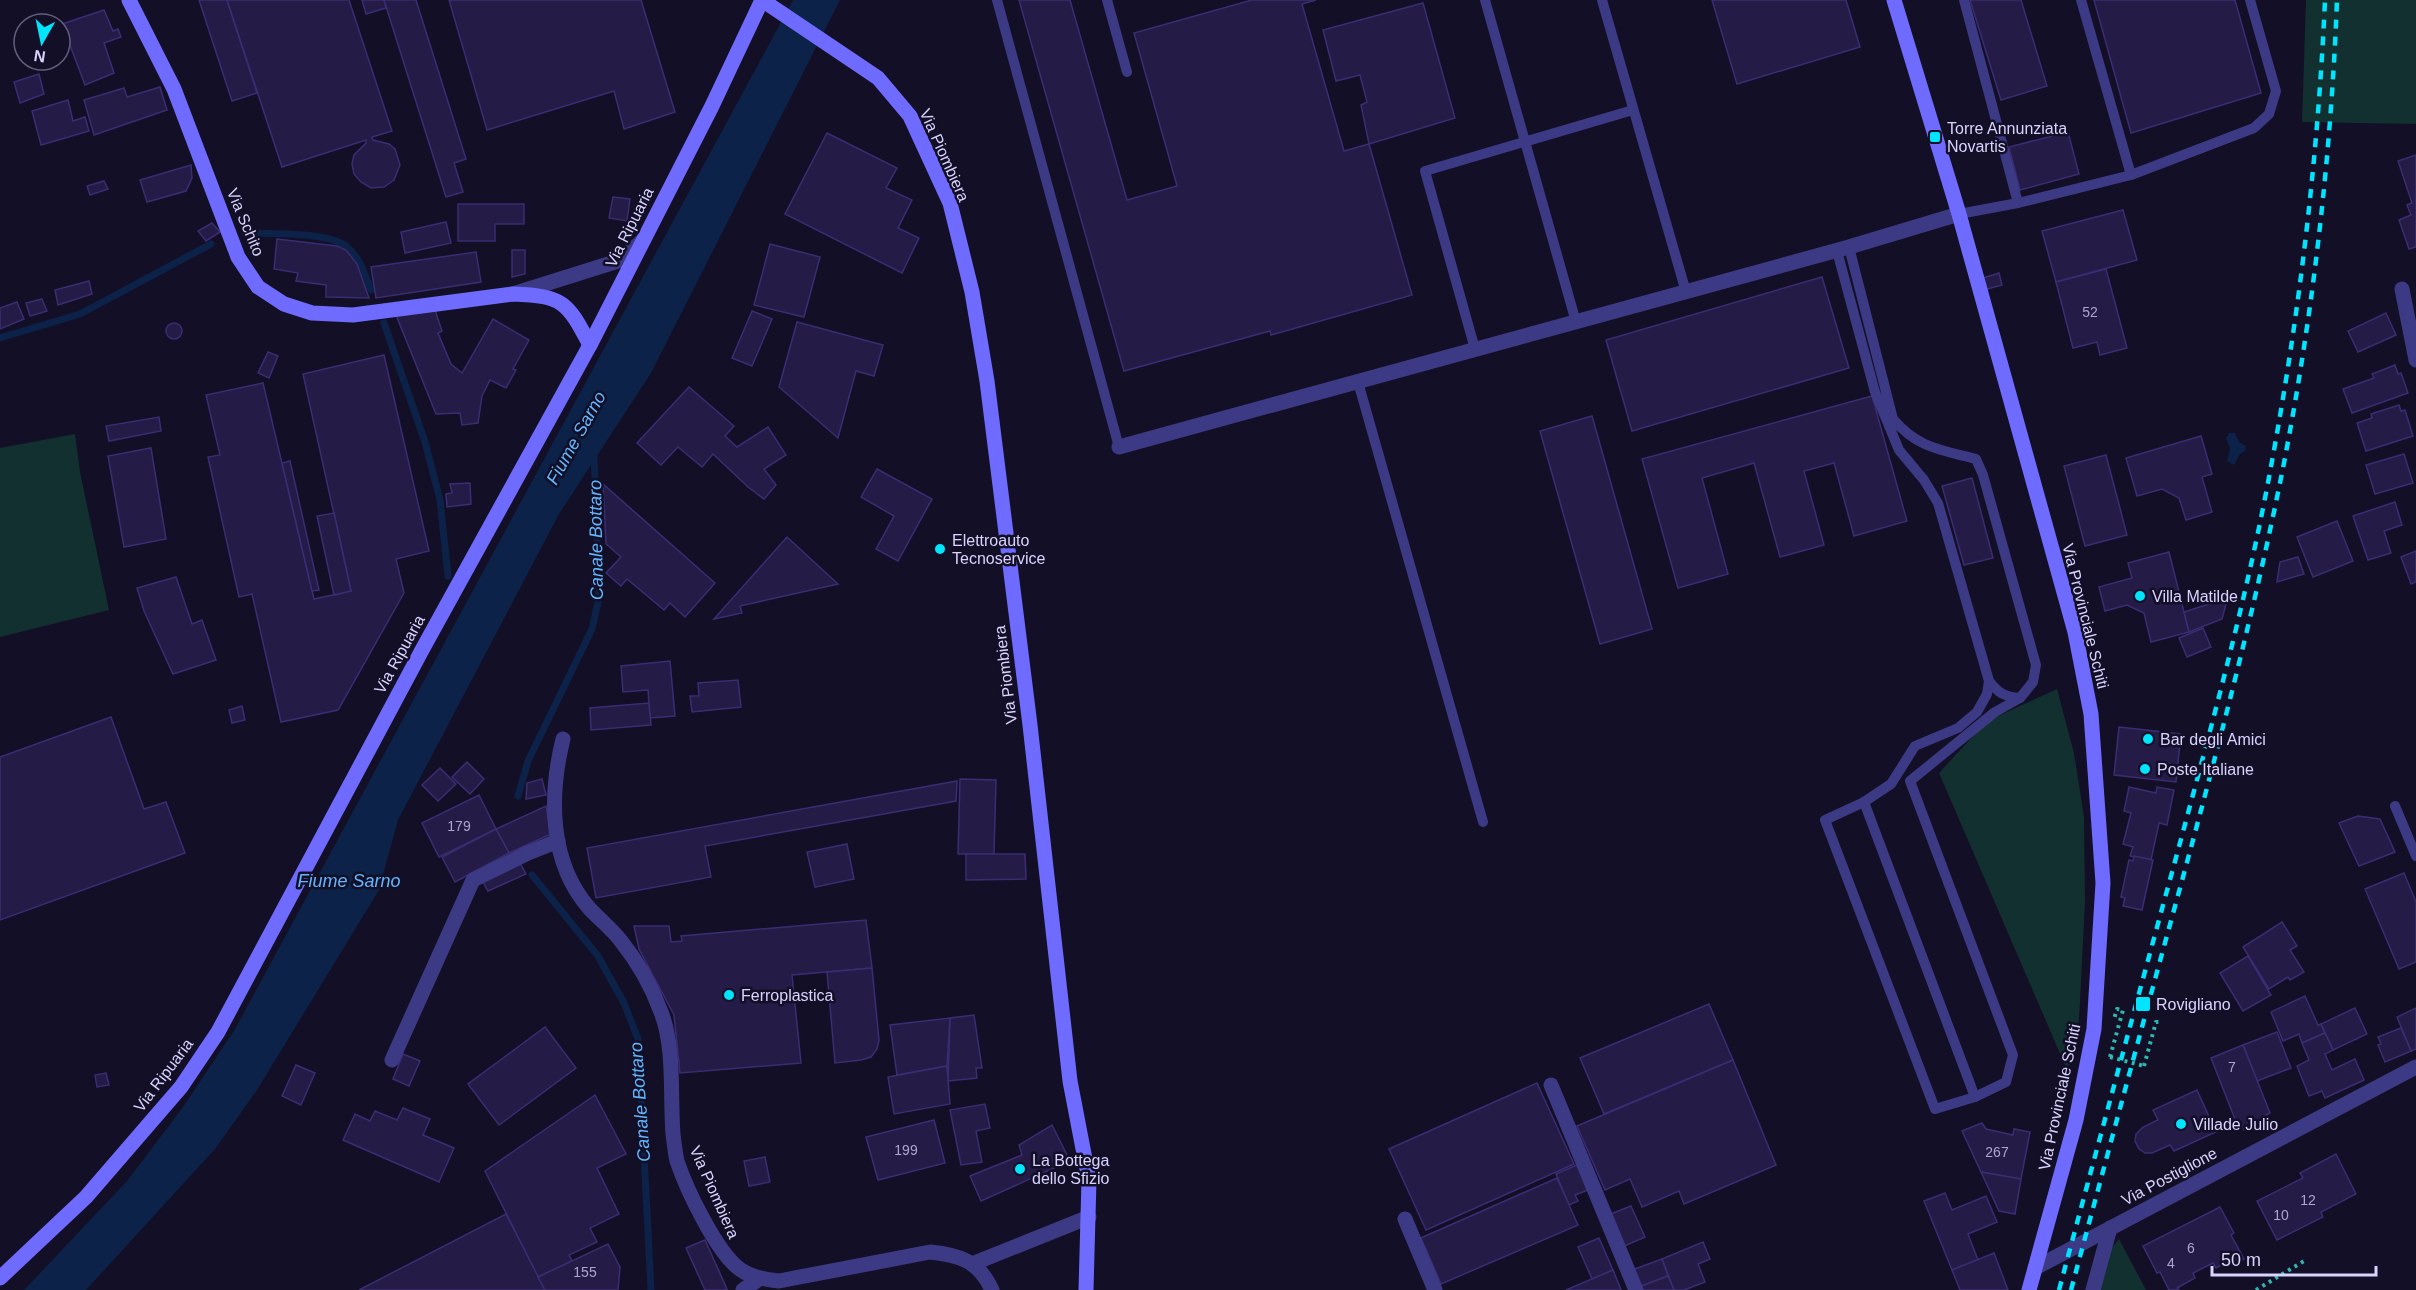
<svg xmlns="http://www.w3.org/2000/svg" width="2416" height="1290" viewBox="0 0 2416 1290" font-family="Arial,sans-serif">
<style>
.green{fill:#12302f}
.water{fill:#0c2248}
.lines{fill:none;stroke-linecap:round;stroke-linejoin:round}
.stream{stroke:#0c2248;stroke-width:7}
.building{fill:#241b47;stroke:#3b2d73;stroke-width:1.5}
.path{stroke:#2fb8b0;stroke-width:4;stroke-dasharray:3 4.5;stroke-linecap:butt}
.lane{stroke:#3d3a85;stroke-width:10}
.street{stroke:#3d3a85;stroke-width:15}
.secondary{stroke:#6f6bff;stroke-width:15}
.rail{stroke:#00e5ff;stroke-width:4.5;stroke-dasharray:9 8;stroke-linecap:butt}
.path-bridge{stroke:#2fb8b0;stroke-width:4;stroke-dasharray:3 4.5;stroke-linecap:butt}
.poi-dot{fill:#00e5ff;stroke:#130f26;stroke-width:2}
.labels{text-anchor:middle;stroke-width:5;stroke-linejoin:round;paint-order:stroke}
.number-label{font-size:14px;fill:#aca6d1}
.poi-label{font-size:16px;fill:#d9d4ff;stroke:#130f26;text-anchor:start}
.street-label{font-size:16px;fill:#d9d4ff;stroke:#130f26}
.water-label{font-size:18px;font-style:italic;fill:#62b6ff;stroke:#130f26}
</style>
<rect width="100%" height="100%" fill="#130f26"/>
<g class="green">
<polygon points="2306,0 2416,0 2416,124 2302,122"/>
<polygon points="75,434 80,472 109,610 0,637 0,448"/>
<polygon points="2057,689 2074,753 2084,817 2085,903 2079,1020 2068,1072 1939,773 1987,721"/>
<polygon points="2119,1239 2146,1290 2098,1290 2109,1251"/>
</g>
<g class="water">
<polygon points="793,0 840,0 651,373 559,514 398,820 379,890 257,1090 215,1149 86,1290 24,1290 127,1181 183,1107 235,1029"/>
<polygon points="2229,433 2235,433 2239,442 2246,446 2245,451 2240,454 2234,465 2227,461 2230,449 2226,438"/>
</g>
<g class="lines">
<g class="stream">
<path d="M245,233C269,234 328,232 346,246C360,257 365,275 371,290"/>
<polyline points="384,323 425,442 440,500 448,576"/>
<polyline points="0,338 80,314 211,244"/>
<polyline points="518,796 528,761 592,629 599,598 594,453"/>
<polyline points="532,875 598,956 624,1003 638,1039 651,1290"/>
</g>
</g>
<g class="building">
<polygon points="199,0 227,0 257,93 232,101"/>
<polygon points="227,0 349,0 392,131 372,137 373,140 389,144 395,149 400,165 394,180 384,187 371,188 361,182 354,174 352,164 354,155 366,143 366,140 282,167"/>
<polygon points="362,0 384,0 386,8 366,14"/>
<polygon points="384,0 416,0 466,159 454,163 463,192 446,197"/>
<polygon points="449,0 641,0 675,112 624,129 614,91 487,130"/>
<polygon points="1019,0 1070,0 1127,200 1177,186 1134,33 1252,0 1316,0 1302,4 1344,151 1369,144 1412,295 1271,335 1270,331 1124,371"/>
<polygon points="1712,0 1846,0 1860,47 1737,84"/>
<polygon points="1970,0 2021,0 2047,86 2001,100"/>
<polygon points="2094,0 2235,0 2261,93 2131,133"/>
<polygon points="1423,3 1455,118 1369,144 1361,105 1367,102 1360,75 1336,81 1323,30"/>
<polygon points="104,10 113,31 118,29 121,37 104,43 114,73 85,85 62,24"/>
<polygon points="39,74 44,94 20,103 14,82"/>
<polygon points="160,87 167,110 94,135 84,100 124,88 127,97"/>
<polygon points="68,100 73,121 85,117 89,131 41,145 32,111"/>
<polygon points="2068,132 2079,174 2020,190 2009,147"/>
<polygon points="827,133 897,168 886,188 912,200 898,228 919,238 902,273 785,214"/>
<polygon points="2416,155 2416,247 2409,249 2399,220 2411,215 2407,205 2412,203 2398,161"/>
<polygon points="191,165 192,178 186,191 147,202 140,180"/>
<polygon points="104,181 108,189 90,195 87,186"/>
<polygon points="613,197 630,199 627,221 609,218"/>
<polygon points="458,204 524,204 524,224 495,224 495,241 458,241"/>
<polygon points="2123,210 2137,260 2056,282 2042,231"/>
<polygon points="446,222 451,243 405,253 401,232"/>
<polygon points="212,223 220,232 206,241 198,231"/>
<polygon points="277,239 337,246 346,250 357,264 369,298 326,297 326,285 296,281 298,273 274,269"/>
<polygon points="770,244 820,257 804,317 754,305"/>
<polygon points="512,250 525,250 525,274 512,277"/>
<polygon points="476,252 481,282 376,298 371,267"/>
<polygon points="2106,269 2127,348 2100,355 2097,342 2073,348 2056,282"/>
<polygon points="1999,273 2002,285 1987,289 1983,278"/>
<polygon points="1822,277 1849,368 1632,431 1606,340"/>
<polygon points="89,281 92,294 58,305 55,290"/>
<polygon points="42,299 47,311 30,316 26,303"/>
<polygon points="17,302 24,319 0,329 0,308"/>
<polygon points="435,310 442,331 438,333 451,364 462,373 493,319 529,340 513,369 516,370 506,388 490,380 482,396 478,423 462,425 460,413 436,414 396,315"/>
<polygon points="752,311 772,319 752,366 732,358"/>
<polygon points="2386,313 2396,335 2358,352 2348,331"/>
<polygon points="797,322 883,345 874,376 856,371 838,438 779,387"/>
<circle cx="174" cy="331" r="8"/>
<polygon points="268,352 278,356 269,378 258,373"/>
<polygon points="384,355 429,551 396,559 404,593 338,710 281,722 252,594 239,597 208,457 220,455 206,395 263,383 314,599 351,591 303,374"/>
<polygon points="2395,365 2398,374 2401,373 2408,393 2352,413 2343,389 2374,378 2372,374"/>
<polygon points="689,387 734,426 725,436 737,447 768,427 786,455 764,469 776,485 764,499 748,487 713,454 702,467 678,447 661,465 637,443"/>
<polygon points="1872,396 1907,521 1854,536 1834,463 1804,471 1824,545 1780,557 1754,463 1702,478 1728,574 1678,588 1642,459"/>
<polygon points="2399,405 2401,411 2405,410 2413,436 2366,451 2357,423 2372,418 2371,414"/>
<polygon points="1592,416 1652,629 1600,644 1540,431"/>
<polygon points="159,417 161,431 109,441 106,426"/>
<polygon points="2201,436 2212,474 2202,477 2212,512 2186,520 2179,498 2162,489 2137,496 2126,458"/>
<polygon points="151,448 166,539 124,547 108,456"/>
<polygon points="2404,454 2413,483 2375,494 2366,465"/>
<polygon points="2106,455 2127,535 2085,546 2064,466"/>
<polygon points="290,461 319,590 312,591 282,463"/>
<polygon points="877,469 932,499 898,561 876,549 894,516 861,497"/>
<polygon points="1972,478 1993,558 1964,565 1942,486"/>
<polygon points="470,483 471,504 447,507 446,494 452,493 450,484"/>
<polygon points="603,484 715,583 685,617 670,603 664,610 627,579 621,586 606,573 621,557 606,544"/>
<polygon points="2395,502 2402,525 2384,531 2391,553 2368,560 2353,516"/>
<polygon points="334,513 351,591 334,595 317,516"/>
<polygon points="2337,521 2353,561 2313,577 2297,537"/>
<polygon points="787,537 838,584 740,606 742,613 714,619"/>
<polygon points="2416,551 2416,582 2411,584 2401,557"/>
<polygon points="2169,552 2189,632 2151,642 2144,613 2127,605 2105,611 2099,587 2132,578 2128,563"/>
<polygon points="2298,557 2304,574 2277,582 2280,562"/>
<polygon points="176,577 192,624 202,620 216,660 173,674 144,611 137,588"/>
<polygon points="2215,602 2226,604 2222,619 2189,632 2184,612"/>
<polygon points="2203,628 2211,647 2187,657 2179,638"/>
<polygon points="670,661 675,716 650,718 648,690 623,692 621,666"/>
<polygon points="738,680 741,707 692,712 690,696 699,696 698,683"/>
<polygon points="649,703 651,725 591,730 590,708"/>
<polygon points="242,706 245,720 232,723 229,710"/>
<polygon points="111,717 144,809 166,802 185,853 0,920 0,757"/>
<polygon points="2119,727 2181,734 2176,782 2114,775"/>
<polygon points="467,762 484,779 470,794 452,777"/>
<polygon points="440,768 456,784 438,801 422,785"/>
<polygon points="542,779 546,795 526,799 527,783"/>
<polygon points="960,779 996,780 994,854 958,854"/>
<polygon points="957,781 956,801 705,846 711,877 596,898 587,848"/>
<polygon points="2129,787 2156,793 2157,787 2174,790 2167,825 2159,823 2151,860 2130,856 2133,847 2123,844 2131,813 2124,811"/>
<polygon points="479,795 496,829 439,857 422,823"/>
<polygon points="546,806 551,834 509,853 496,829"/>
<polygon points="2358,816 2380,819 2395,852 2359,866 2339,823"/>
<polygon points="496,829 509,853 455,882 442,857"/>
<polygon points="847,844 854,879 815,887 807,852"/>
<polygon points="966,854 1025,854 1026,879 966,880"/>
<polygon points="2134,856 2153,860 2142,910 2123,906 2125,898 2121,897 2129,860 2133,861"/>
<polygon points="520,863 526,874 488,891 482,880"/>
<polygon points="2404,873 2416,902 2416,962 2399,969 2365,889"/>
<polygon points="866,920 872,968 792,975 801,1063 680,1073 674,1015 639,949 634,926 669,926 671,942 682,941 681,936"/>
<polygon points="2282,922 2297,946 2290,950 2304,972 2290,980 2288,977 2269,989 2243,947"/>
<polygon points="2248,956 2271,995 2243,1011 2220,973"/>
<polygon points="872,968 879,1040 877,1049 871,1057 861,1060 835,1063 827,972"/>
<polygon points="2305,996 2318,1025 2321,1024 2325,1033 2302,1043 2299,1034 2283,1041 2271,1012"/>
<polygon points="1709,1004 1733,1060 1604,1114 1580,1058"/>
<polygon points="2355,1008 2367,1034 2333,1050 2321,1024"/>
<polygon points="2416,1008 2416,1049 2411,1051 2397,1017"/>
<polygon points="974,1015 982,1068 976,1068 977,1078 948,1081 950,1018"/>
<polygon points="950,1018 947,1066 897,1075 890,1025"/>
<polygon points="545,1027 576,1068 499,1125 468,1084"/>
<polygon points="2401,1028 2411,1051 2385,1062 2378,1045 2381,1044 2378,1037"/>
<polygon points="2277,1032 2291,1068 2257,1081 2243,1045"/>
<polygon points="2325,1033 2333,1050 2325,1054 2332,1070 2355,1059 2364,1080 2325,1098 2322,1091 2309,1096 2297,1066 2309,1060 2302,1043"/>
<polygon points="2243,1045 2270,1113 2266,1115 2268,1120 2244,1130 2242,1125 2238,1127 2211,1058"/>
<polygon points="403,1054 420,1061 409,1086 393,1079"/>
<polygon points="1733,1060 1776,1165 1684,1204 1679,1191 1642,1207 1630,1179 1605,1190 1577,1126"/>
<polygon points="296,1065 315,1073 301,1105 282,1096"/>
<polygon points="947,1066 950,1104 894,1114 888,1077"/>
<polygon points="106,1073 109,1085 97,1087 95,1075"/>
<polygon points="1537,1083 1574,1164 1426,1230 1389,1149"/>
<polygon points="2197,1090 2216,1132 2174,1151 2170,1145 2152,1153 2145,1153 2139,1149 2135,1141 2136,1134 2143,1127 2158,1120 2153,1110"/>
<polygon points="595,1095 626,1154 597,1168 619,1214 590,1228 597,1242 569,1255 572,1261 538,1277 485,1171"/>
<polygon points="985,1104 990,1128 976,1131 982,1162 961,1165 950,1110"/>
<polygon points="403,1108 430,1119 423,1135 454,1148 439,1182 343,1140 355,1114 370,1121 375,1111 397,1120"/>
<polygon points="934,1120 945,1163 878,1180 866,1137"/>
<polygon points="1982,1123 1986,1129 2013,1135 2014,1129 2030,1132 2021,1179 1981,1172 1962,1131"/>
<polygon points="1052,1125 1070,1161 981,1201 970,1176 1022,1155 1019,1145"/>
<polygon points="2336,1154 2356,1194 2321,1212 2323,1217 2277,1240 2257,1201 2303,1178 2300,1173"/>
<polygon points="765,1157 770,1182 749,1186 744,1161"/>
<polygon points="1577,1165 1588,1190 1575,1195 1578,1201 1569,1205 1556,1174"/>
<polygon points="1981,1172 2021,1179 2015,1214 1999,1211"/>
<polygon points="1557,1178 1578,1225 1441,1284 1421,1238"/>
<polygon points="1945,1193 1952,1210 1986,1196 1997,1222 1968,1234 1978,1260 1952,1270 1924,1201"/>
<polygon points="1631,1206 1645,1237 1622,1247 1608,1215"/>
<polygon points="2220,1207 2234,1233 2231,1235 2244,1259 2233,1265 2231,1260 2216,1268 2213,1263 2193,1273 2195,1278 2177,1288 2179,1290 2169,1290 2160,1272 2157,1273 2143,1246"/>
<polygon points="506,1214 545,1290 359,1290"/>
<polygon points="1599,1238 1613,1270 1592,1279 1578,1247"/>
<polygon points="705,1240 727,1289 724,1290 705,1290 686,1248"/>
<polygon points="1703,1242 1710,1259 1698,1264 1705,1282 1684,1290 1674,1290 1662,1259"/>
<polygon points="608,1244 620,1267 618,1290 545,1290 538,1277"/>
<polygon points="1994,1253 2008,1290 1960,1290 1952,1270"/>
<polygon points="1662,1259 1668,1276 1639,1287 1632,1270"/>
<polygon points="1613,1270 1621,1290 1566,1290"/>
<polygon points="1668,1276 1674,1290 1640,1290 1639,1287"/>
</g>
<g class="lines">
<g class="path">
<polyline points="2110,1057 2123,1010 2117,1009 2114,1019"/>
<polyline points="2144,1066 2156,1022 2159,1022"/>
<polyline points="2256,1290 2304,1261"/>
</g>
<g class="lane">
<polyline points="997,0 1119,447"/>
<polyline points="1107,0 1127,72"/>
<polyline points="1485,0 1576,322"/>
<polyline points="1602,0 1686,292"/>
<polyline points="1964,0 2018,203"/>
<polyline points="2081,0 2131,175"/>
<polyline points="1959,214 2018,203 2131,175 2254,128 2269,114 2276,91 2250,0"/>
<path d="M1837,251L1875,392L1899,450L1924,480L1938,503L1989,681L1987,694L1977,712L1958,728L1915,746L1891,784L1864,802L1825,820L1935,1109L1975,1097L2006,1082L2013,1055L1910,781L1995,712L2020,698L2033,682L2036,665L1983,475L1976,459C1942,450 1917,448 1893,419L1849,247"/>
<polyline points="1475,349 1425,171 1633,110"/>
<polyline points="1358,382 1483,822"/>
<path d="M1989,681C1998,693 2005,697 2020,698"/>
<polyline points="1864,802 1975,1097"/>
<polyline points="2395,806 2416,856"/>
</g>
<g class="street">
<polyline points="2402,289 2416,360"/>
<polyline points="513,294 621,260 644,239"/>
<polyline points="1119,447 1849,247 1959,214"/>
<path d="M563,739C549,796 549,862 589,908C599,919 612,929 621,941C637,961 652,987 661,1012C675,1047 670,1096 673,1134C674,1142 675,1152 677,1161C686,1188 717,1254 741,1270C753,1278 765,1279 779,1281L930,1252C960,1255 979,1261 992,1290"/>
<polyline points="392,1060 473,880 528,853 558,841"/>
<polyline points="1551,1085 1636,1290"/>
<polyline points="1405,1219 1435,1290"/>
<polyline points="972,1264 1089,1217"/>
<polyline points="2035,1268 2416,1067"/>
<polyline points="743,1290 759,1279"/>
<polyline points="2093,1290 2110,1228"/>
</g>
<g class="secondary">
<path d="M129,0L174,89L238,257L258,287L284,304L312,313L353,315L513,294C564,296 567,302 590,345"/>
<polyline points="762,0 878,78 910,116 950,203 972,292 987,381 1030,725 1070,1081 1089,1180 1086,1290"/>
<polyline points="1894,0 1959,214 2075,632 2091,714 2103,883 2094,1029 2076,1120 2029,1290"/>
<polyline points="0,1278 86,1197 181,1087 218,1032 422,650 590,345 712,106 762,0"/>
</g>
<g class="rail">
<path d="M2059,1290C2098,1145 2137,1000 2177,854C2212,724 2248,594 2272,461C2300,309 2318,155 2325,0"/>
<path d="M2071,1290C2106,1160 2141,1030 2177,899C2216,756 2254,613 2283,468C2313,314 2331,156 2337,0"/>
</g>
<polyline class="path-bridge" points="2110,1057 2144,1066"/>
</g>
<g class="poi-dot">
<rect x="1929" y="131" width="12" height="12" rx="3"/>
<circle cx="940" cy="549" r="6"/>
<circle cx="2140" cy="596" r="6"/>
<circle cx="2148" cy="739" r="6"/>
<circle cx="2145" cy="769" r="6"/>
<circle cx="729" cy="995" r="6"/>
<rect x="2135" y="996" width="16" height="16" rx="3"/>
<circle cx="2181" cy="1124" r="6"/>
<circle cx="1020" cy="1169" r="6"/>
</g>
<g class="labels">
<g class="number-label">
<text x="2090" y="317">52</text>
<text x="459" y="831">179</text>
<text x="2232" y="1072">7</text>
<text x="906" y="1155">199</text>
<text x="1997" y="1157">267</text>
<text x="2308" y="1205">12</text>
<text x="2281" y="1220">10</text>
<text x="2191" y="1253">6</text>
<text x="2171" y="1268">4</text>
<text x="585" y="1277">155</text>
</g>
<g class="poi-label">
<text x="1947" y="134">Torre Annunziata<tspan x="1947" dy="18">Novartis</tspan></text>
<text x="952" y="546">Elettroauto<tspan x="952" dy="18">Tecnoservice</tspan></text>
<text x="2152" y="602">Villa Matilde</text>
<text x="2160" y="745">Bar degli Amici</text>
<text x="2157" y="775">Poste Italiane</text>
<text x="741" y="1001">Ferroplastica</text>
<text x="2156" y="1010">Rovigliano</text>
<text x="2193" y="1130">Villade Julio</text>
<text x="1032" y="1166">La Bottega<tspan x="1032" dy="18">dello Sfizio</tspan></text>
</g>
<g class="street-label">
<text transform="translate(945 155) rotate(66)" y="6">Via Piombiera</text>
<text transform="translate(246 222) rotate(67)" y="6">Via Schito</text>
<text transform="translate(629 227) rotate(-63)" y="6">Via Ripuaria</text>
<text transform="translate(2086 616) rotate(76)" y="6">Via Provinciale Schiti</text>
<text transform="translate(399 654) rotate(-61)" y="6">Via Ripuaria</text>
<text transform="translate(1005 675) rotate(-97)" y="6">Via Piombiera</text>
<text transform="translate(163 1075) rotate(-53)" y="6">Via Ripuaria</text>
<text transform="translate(2059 1097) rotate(-78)" y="6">Via Provinciale Schiti</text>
<text transform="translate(2169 1176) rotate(-28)" y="6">Via Postiglione</text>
<text transform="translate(715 1192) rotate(66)" y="6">Via Piombiera</text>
</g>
<g class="water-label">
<text transform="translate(576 438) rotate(-61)" y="6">Fiume Sarno</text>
<text transform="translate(596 540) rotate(-91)" y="6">Canale Bottaro</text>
<text x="349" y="887">Fiume Sarno</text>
<text transform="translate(640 1102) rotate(-94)" y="6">Canale Bottaro</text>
</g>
</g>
<g transform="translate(42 42) rotate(189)"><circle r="28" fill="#130f26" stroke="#625e7d" stroke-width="1.5"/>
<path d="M0-4.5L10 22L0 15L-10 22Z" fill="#00e5ff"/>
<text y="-9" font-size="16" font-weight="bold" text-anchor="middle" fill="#d9d4ff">N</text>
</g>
<path d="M2212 1266v9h164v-9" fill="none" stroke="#d9d4ff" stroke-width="3"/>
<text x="2221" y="1266" font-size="18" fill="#d9d4ff" stroke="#130f26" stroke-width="4.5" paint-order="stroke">50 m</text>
</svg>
